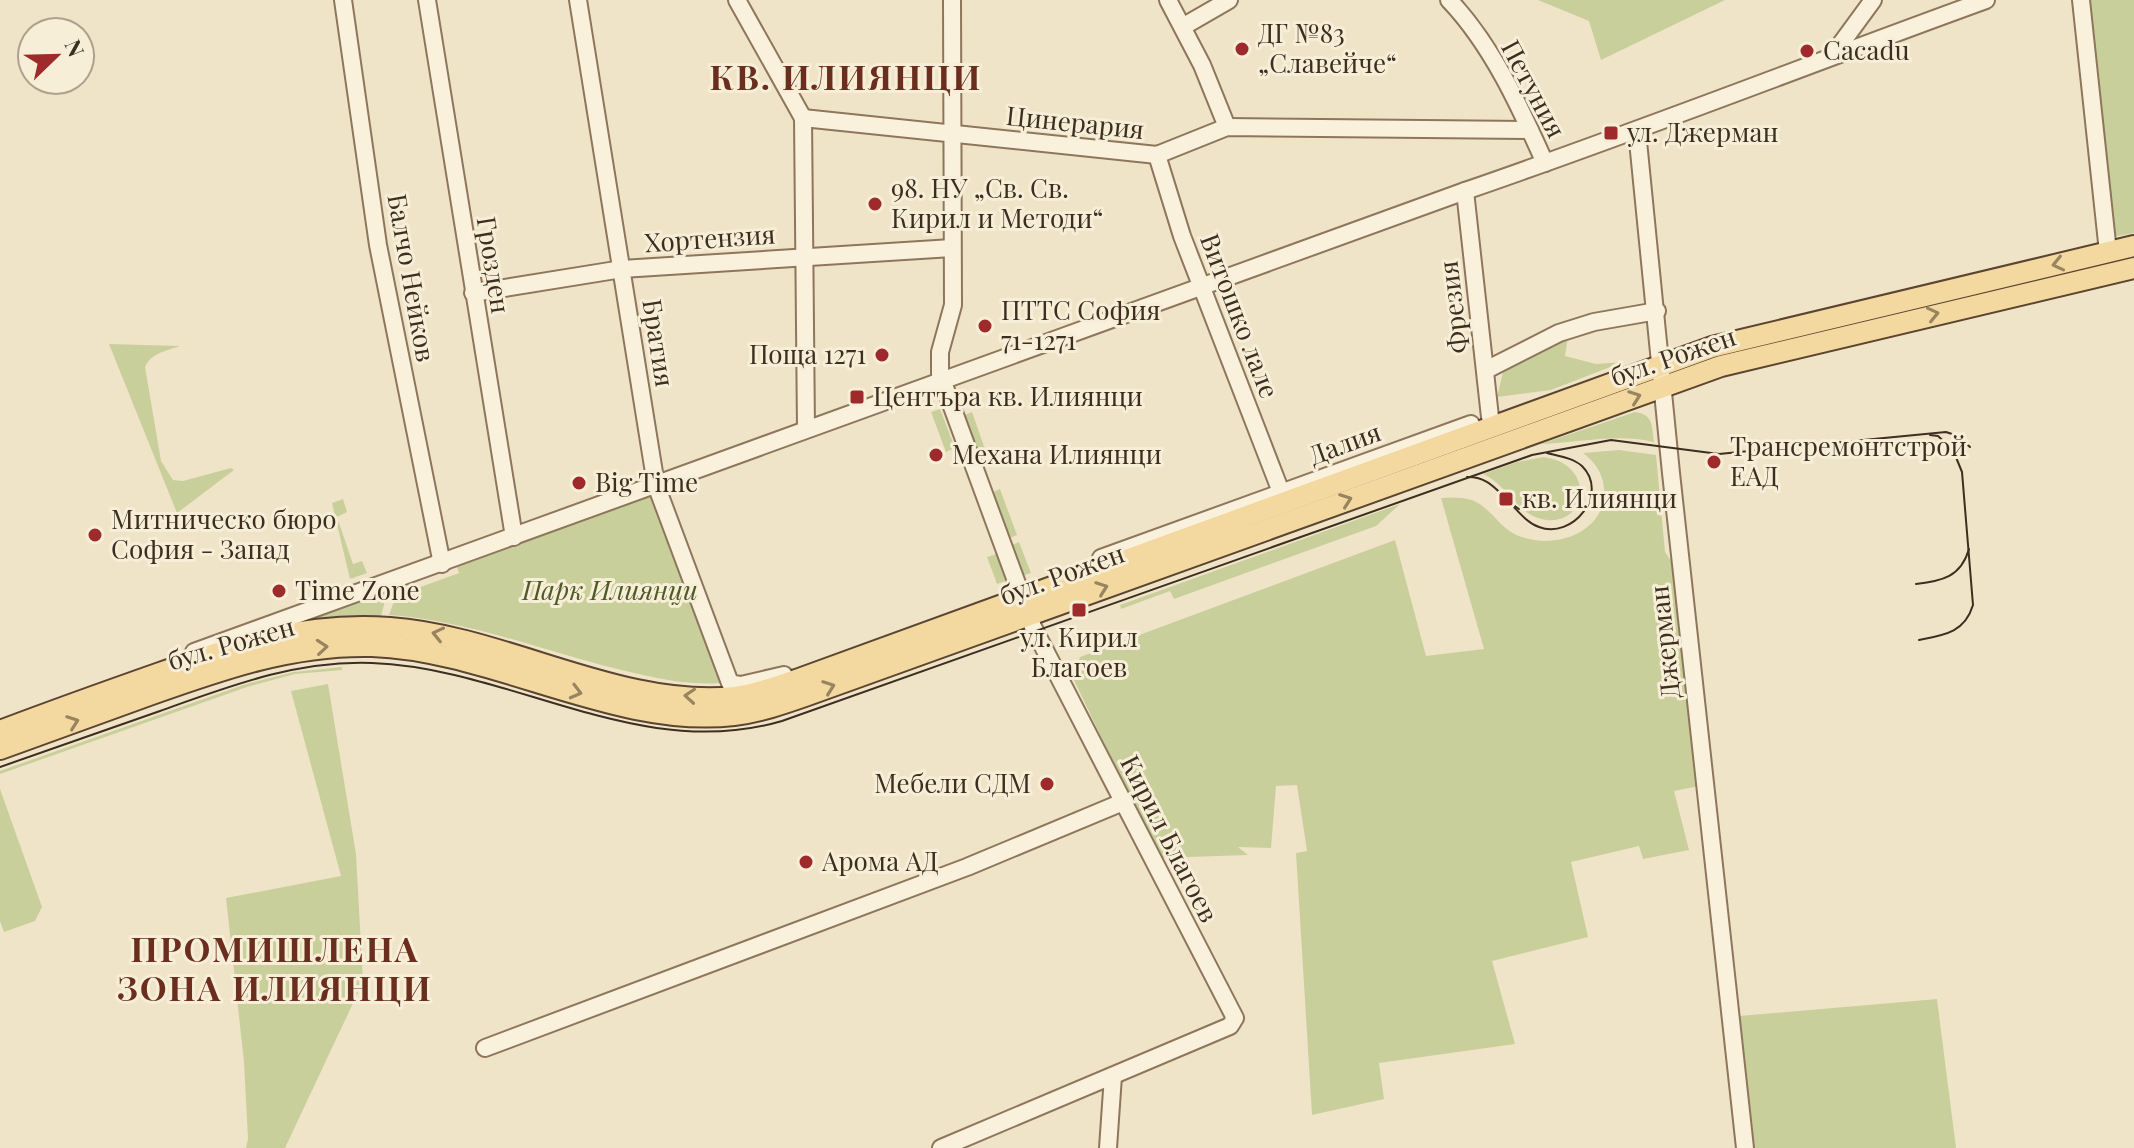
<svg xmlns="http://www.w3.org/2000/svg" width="2134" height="1148" viewBox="0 0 2134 1148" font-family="'Playfair Display',serif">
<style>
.green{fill:#c9cf9b}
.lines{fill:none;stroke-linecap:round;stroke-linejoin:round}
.minor-casing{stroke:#8d765c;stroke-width:20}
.major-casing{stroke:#5b4430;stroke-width:24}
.minor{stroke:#faf1dc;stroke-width:16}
.major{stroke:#f3d9a0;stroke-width:20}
.tram{stroke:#3d2e20;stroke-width:2}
.oneway{stroke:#988460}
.poi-dot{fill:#9e2a2b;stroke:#f7eed8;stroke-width:3}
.labels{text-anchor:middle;stroke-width:6;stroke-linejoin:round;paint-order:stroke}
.poi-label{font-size:26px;fill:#3d2e20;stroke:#f7eed8;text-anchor:start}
.street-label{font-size:26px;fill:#3d2e20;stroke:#f7eed8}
.park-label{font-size:26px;font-style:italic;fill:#4d5a26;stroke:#f7eed8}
.district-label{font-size:34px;font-weight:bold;letter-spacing:2px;fill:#6b2e1e;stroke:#f7eed8}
</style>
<rect width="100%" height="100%" fill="#f0e4c8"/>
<g class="green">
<polygon points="1538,0 1725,0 1601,60 1589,21"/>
<polygon points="2087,0 2134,0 2134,233 2113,237"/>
<polygon points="2134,254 2134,259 1699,365 1697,361"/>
<polygon points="1568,336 1565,356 1596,364 1623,362 1551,390 1497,397 1503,372 1510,365"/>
<path d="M109,344L180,346C166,351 151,353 145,367L161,461L173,480L183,481L231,468L234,470L177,513Z"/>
<polygon points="940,409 955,448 946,452 931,412"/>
<polygon points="972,412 986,452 977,455 963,416"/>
<path d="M1635,412C1653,414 1652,426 1654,442C1616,433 1579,443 1541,444Z"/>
<path d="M1619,450L1656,455L1665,552L1676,568L1699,786L1674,791L1689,850L1643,859L1639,846L1571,862L1588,937L1492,961L1515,1044L1379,1063L1384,1099L1312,1115L1296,853L1307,851L1297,785L1276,786L1271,848L1238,847L1248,855L1159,858L1073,678L1080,657L1395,540L1426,656L1484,649L1441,498C1451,497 1462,497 1472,500C1488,506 1497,523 1511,532C1546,553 1607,536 1604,489C1603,473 1595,462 1583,453Z"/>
<path d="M1543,457C1595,463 1589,524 1547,520C1518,517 1507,484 1483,474L1517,462Z"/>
<polygon points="1000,489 1017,535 1008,539 991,493"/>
<path d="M653,495L723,682L720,683C682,686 642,675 605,666C534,647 462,620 389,615L396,596L459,573L457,567Z"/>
<polygon points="343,499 347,512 337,517 353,564 362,561 367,573 350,579 332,503"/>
<polygon points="1400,504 1376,526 1174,599 1170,591 1121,609 1120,605"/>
<polygon points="1019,542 1031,573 1022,576 1011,545"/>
<polygon points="996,554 1006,581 997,584 987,557"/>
<polygon points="388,590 380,620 264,630"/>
<polygon points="342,667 342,670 295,674 247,687 0,774 0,771 246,684 294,672"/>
<polygon points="328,684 356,854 363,982 285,1148 246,1148 248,1139 244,1062 226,898 341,876 291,691"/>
<polygon points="0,789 42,907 35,921 4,932 0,921"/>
<polygon points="1937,999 1956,1148 1753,1148 1739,1016"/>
</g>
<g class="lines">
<defs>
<g id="minor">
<polyline points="343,0 378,245 442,564"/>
<polyline points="427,0 514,537"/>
<polyline points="578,0 656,485 730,683 741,685 784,675"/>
<polyline points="737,0 803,118 806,429"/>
<polyline points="1168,0 1202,65 1227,127"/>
<path d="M1449,0C1492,45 1520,107 1545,163"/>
<polyline points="2081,0 2108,252"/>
<polyline points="1184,26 1229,0"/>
<polyline points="1832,56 1873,0"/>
<polyline points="803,118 1157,155 1227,127 1530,130"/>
<polyline points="1637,131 1671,473 1745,1148"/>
<polyline points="1157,155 1182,236 1281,492"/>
<polyline points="1465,191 1490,417"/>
<polyline points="473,293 622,269 952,248"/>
<polyline points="1486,370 1559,333 1594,322 1657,311"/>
<polyline points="1101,558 1471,424"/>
<path d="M194,652L1465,191C1640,131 1812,63 1986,0"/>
<polyline points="485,1048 967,867 1123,802"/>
<polyline points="941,1148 1230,1026 1235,1018 1033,627 940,374 940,352 953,305 952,0"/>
<polyline points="1108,1148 1113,1076"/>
</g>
<g id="major">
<path d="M0,731C53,711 106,692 160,673C241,644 303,622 390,628C505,636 619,709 735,697C757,694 779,686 799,679L1712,347L2134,246"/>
<path d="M0,749C50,731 99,713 149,695C222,669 293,644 372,646C492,650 617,729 734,715C759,712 782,704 805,696L1721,366L2134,268"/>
</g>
</defs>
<use href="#minor" class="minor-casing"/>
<use href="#major" class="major-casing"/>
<use href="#minor" class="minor"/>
<use href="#major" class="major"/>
<g class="tram">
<path d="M1467,477C1492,476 1500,497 1519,509"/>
<path d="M1510,503C1518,511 1527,523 1539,527C1572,540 1610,494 1582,466C1573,458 1559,456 1547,453"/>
<path d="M1916,584C1942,581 1961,577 1969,549"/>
<path d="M1919,640C1945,635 1965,632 1973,605L1962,472L1953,450L1938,436L1930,435"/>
<path d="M0,767C53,748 107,730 160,711C230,686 297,660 372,663C512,668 639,763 782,721L1532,455L1611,440L1719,454L1946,432L1958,436L1970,447"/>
</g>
</g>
<defs><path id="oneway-chevron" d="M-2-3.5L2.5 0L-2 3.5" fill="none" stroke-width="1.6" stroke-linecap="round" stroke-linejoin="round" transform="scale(2)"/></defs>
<g class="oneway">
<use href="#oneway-chevron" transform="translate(2058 264) rotate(167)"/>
<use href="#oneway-chevron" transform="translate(1933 314) rotate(-13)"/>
<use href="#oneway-chevron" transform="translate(1635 397) rotate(-20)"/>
<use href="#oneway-chevron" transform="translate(1346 500) rotate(-20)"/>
<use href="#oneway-chevron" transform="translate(1102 588) rotate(-20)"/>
<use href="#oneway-chevron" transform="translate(438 634) rotate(-167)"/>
<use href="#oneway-chevron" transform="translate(322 647) rotate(-5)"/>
<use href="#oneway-chevron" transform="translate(829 687) rotate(-20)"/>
<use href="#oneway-chevron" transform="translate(576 692) rotate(15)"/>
<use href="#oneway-chevron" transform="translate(690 696) rotate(-176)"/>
<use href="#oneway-chevron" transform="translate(73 722) rotate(-20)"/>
</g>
<g class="poi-dot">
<circle cx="1242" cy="49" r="8"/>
<circle cx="1807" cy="51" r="8"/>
<rect x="1603" y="125" width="16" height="16" rx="4"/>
<circle cx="875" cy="204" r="8"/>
<circle cx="985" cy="326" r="8"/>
<circle cx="882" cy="355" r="8"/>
<rect x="849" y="389" width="16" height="16" rx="4"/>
<circle cx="936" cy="455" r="8"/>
<circle cx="1714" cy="462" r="8"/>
<circle cx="579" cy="483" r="8"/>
<rect x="1498" y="491" width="16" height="16" rx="4"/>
<circle cx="95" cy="535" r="8"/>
<circle cx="279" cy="591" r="8"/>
<rect x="1071" y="602" width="16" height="16" rx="4"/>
<circle cx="1047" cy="784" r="8"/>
<circle cx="806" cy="862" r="8"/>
</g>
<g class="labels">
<g class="poi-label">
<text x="1258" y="43">ДГ №83<tspan x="1258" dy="30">„Славейче“</tspan></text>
<text x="1823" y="60">Cacadu</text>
<text x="1627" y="142">ул. Джерман</text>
<text x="891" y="198">98. НУ „Св. Св.<tspan x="891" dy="30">Кирил и Методи“</tspan></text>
<text x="1001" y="320">ПТТС София<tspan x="1001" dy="30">71-1271</tspan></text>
<text x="866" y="364" text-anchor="end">Поща 1271</text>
<text x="873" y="406">Центъра кв. Илиянци</text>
<text x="1730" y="456">Трансремонтстрой<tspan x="1730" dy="30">ЕАД</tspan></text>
<text x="952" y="464">Механа Илиянци</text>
<text x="595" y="492">Big Time</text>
<text x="1522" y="508">кв. Илиянци</text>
<text x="111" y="529">Митническо бюро<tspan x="111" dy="30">София - Запад</tspan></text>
<text x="295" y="600">Time Zone</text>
<text x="1079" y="647" text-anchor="middle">ул. Кирил<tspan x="1079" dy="30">Благоев</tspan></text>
<text x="1031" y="793" text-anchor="end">Мебели СДМ</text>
<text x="822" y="871">Арома АД</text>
</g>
<g class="street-label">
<text transform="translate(1533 89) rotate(62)" y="9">Петуния</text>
<text transform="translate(1075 123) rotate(6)" y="9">Цинерария</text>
<text transform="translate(710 239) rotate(-4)" y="9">Хортензия</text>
<text transform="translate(493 265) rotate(81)" y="9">Грозден</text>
<text transform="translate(411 278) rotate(80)" y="9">Балчо Нейков</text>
<text transform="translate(1454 307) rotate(-97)" y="9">Фрезия</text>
<text transform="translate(1239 316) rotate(69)" y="9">Витошко лале</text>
<text transform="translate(658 343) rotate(81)" y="9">Братия</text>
<text transform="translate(1673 357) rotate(-19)" y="9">бул. Рожен</text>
<text transform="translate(1345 444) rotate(-20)" y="9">Далия</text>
<text transform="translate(1062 575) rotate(-20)" y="9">бул. Рожен</text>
<text transform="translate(1665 642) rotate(-96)" y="9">Джерман</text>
<text transform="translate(231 644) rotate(-16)" y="9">бул. Рожен</text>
<text transform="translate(1169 839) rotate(63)" y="9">Кирил Благоев</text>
</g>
<g class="park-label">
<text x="610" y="600">Парк Илиянци</text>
</g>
<g class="district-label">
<text x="846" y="90">КВ. ИЛИЯНЦИ</text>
<text x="275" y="962">ПРОМИШЛЕНА<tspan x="275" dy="39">ЗОНА ИЛИЯНЦИ</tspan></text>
</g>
</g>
<g transform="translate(56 56) rotate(67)"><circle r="38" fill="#f7eed8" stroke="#ada18e" stroke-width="2"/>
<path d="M0-6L14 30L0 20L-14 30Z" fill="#9e2a2b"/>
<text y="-12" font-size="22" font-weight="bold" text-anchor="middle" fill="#3d2e20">N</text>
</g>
</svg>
